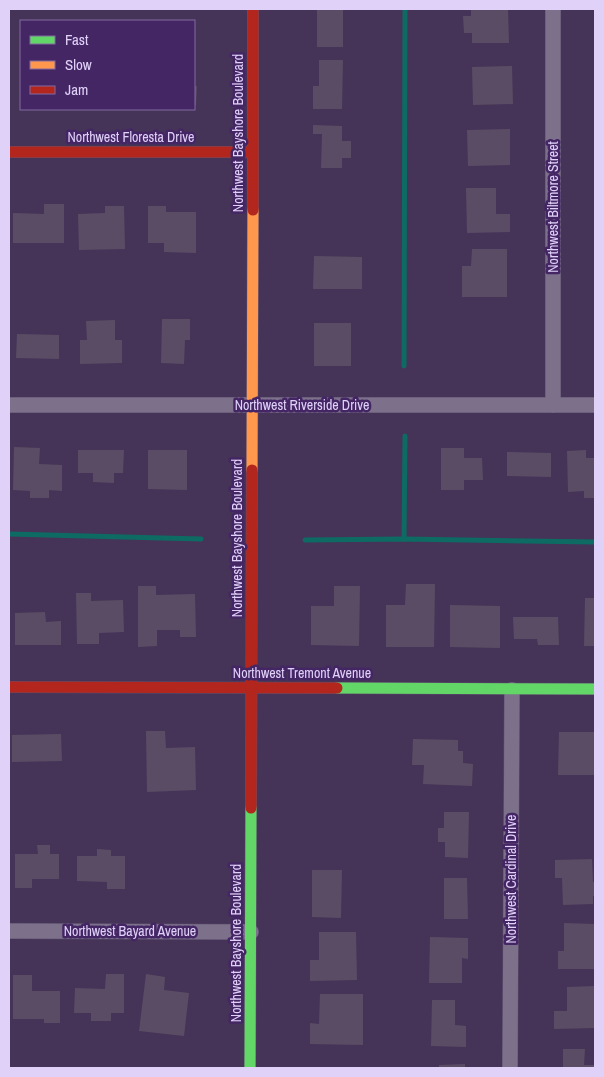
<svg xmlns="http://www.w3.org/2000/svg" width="604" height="1077" viewBox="0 0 604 1077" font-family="'Archivo Narrow',sans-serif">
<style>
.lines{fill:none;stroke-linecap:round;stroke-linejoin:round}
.stream{stroke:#0d6b64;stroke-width:5}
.building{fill:#5b4c65}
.street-casing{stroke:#5f506f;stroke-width:16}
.fast-casing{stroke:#5f506f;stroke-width:12}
.slow-casing{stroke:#5f506f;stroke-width:12}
.jam-casing{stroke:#5f506f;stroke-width:12}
.street{stroke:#7c708b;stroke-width:15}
.fast{stroke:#63d668;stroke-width:11}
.slow{stroke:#ff974d;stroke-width:11}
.jam{stroke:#b3261e;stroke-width:11}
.labels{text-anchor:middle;stroke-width:5;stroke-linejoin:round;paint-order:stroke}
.street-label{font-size:14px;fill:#e0d1f8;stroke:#442665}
</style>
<rect width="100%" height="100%" fill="#453457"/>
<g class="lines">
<g class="stream">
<polyline points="404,366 405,9"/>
<polyline points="9,534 201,539"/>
<polyline points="404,539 405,436"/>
<polyline points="305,540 404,539 595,542"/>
</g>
</g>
<g class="building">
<rect x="317" y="9" width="26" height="38"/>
<polygon points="471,9 508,9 509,43 472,43 472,33 464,33 463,16 471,16"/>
<polygon points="319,60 343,60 342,109 313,109 313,86 319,86"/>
<polygon points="512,66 513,104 473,105 472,67"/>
<polygon points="194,86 197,86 196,105 194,105"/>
<polygon points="313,125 342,126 342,141 351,141 351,158 342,158 342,168 321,168 322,134 313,134"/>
<polygon points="510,129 510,165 468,166 467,130"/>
<polygon points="466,188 496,188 496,214 510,214 510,232 467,233"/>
<polygon points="44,204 64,204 64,243 13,243 13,213 44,214"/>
<polygon points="105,206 124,206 125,249 79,250 78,214 105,213"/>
<polygon points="148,206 166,206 166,212 196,212 196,253 164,252 164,243 148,243"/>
<polygon points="472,249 507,249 507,297 462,297 462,266 471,266"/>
<polygon points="314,256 362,257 362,289 313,289"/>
<polygon points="162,319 190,319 190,340 185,340 184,364 161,363"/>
<polygon points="115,320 115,340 122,340 122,363 80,364 80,340 87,340 86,321"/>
<rect x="314" y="323" width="37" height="43"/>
<polygon points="17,334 59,335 59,359 16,358"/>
<polygon points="14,447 40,448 39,464 62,465 62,491 49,490 49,498 30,498 30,491 13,490"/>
<polygon points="441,448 464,448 464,458 482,458 483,480 464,480 464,490 441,490"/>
<polygon points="78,450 124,450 123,473 114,473 114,483 93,482 93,473 78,473"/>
<polygon points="148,450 187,450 187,490 148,489"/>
<polygon points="586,450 586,458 595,458 595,498 584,498 584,491 568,492 567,451"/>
<polygon points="507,452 551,453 551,477 507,476"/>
<polygon points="406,584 435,584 434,647 386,647 386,605 405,605"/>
<polygon points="138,586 156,586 156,595 195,594 196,637 180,637 180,630 157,630 157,646 138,647"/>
<polygon points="334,586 360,586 359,646 311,645 311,606 334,606"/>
<polygon points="76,593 91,593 91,601 123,600 124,632 99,633 99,644 77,644"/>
<polygon points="585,598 595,598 595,646 584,646"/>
<polygon points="450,605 500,606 500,648 450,647"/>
<polygon points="45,612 46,622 61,621 61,645 15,645 15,613"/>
<polygon points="513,617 558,617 559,645 538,645 537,639 514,639"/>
<polygon points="146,731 165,731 166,748 195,747 196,790 147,792"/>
<polygon points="559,732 595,732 595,775 558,775"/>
<polygon points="61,734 62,761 12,762 12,735"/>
<polygon points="413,739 458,740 458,751 463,751 463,763 473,764 472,786 423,784 424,765 412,765"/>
<polygon points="444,812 469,812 468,858 445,857 445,842 438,842 438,828 444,828"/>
<polygon points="37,845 50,845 50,854 59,854 59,879 32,879 32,888 15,888 15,854 38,854"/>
<polygon points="97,849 111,850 111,856 125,856 125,889 107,889 107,882 77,881 77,856 97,856"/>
<polygon points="592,859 593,882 595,882 595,896 593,896 593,904 563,905 562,878 555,878 555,860"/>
<polygon points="312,870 342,870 341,918 312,917"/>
<polygon points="444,878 467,878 468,919 444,919"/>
<polygon points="564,923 595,924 595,969 558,969 558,951 564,951"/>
<polygon points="319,932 356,932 357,980 310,981 310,960 319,960"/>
<polygon points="430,937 468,938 468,959 462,958 462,983 429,983"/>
<polygon points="106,974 124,974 124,1013 111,1013 111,1021 91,1021 91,1013 74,1013 75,988 105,989"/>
<polygon points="146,974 165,977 164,990 189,993 184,1036 139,1031"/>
<polygon points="13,975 32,975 32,991 60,991 60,1023 44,1023 44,1019 13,1019"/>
<polygon points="595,986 595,1028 554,1029 554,1011 567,1011 567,987"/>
<polygon points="320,994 363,994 363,1045 310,1044 310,1023 319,1024"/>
<polygon points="432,1000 455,1000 455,1025 466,1026 466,1047 431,1046"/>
<polygon points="563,1049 585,1049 584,1065 594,1065 594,1068 563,1068"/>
<polygon points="465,1064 465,1068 439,1068 439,1065"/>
</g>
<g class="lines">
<defs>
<g id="street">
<polyline points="9,405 595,405"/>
<polyline points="553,405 553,9"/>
<polyline points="9,931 251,932"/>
<polyline points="510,1068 512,690"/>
</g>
<g id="fast">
<polyline points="337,688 595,689"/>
<polyline points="250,1068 251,808"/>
</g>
<polyline id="slow" points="252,470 253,210"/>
<g id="jam">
<polyline points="9,152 252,152"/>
<polyline points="253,210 253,9"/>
<polyline points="9,687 337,688"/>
<polyline points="251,808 252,470"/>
</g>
</defs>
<use href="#street" class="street-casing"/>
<use href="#fast" class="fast-casing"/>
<use href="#slow" class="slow-casing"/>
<use href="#jam" class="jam-casing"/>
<use href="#street" class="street"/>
<use href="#fast" class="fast"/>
<use href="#slow" class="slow"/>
<use href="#jam" class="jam"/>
</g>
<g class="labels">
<g class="street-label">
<text transform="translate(238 133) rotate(-90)" y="5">Northwest Bayshore Boulevard</text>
<text x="131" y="142">Northwest Floresta Drive</text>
<text transform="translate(553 207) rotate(-90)" y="5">Northwest Biltmore Street</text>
<text x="302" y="410">Northwest Riverside Drive</text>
<text transform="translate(237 538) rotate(-90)" y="5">Northwest Bayshore Boulevard</text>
<text x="302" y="678">Northwest Tremont Avenue</text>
<text transform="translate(511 879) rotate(-90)" y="5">Northwest Cardinal Drive</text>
<text x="130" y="936">Northwest Bayard Avenue</text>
<text transform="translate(236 943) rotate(-90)" y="5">Northwest Bayshore Boulevard</text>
</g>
</g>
<rect width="604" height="1077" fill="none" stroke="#e0d1f8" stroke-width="20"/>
<rect x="20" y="20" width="175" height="90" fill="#442665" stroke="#826aa0"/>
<rect x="30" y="36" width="25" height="8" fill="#63d668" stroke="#826aa0"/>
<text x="65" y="45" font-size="15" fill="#e0d1f8">Fast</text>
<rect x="30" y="61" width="25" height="8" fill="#ff974d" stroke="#826aa0"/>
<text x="65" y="70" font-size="15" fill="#e0d1f8">Slow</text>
<rect x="30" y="86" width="25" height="8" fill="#b3261e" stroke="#826aa0"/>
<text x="65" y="95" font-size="15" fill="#e0d1f8">Jam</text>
</svg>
